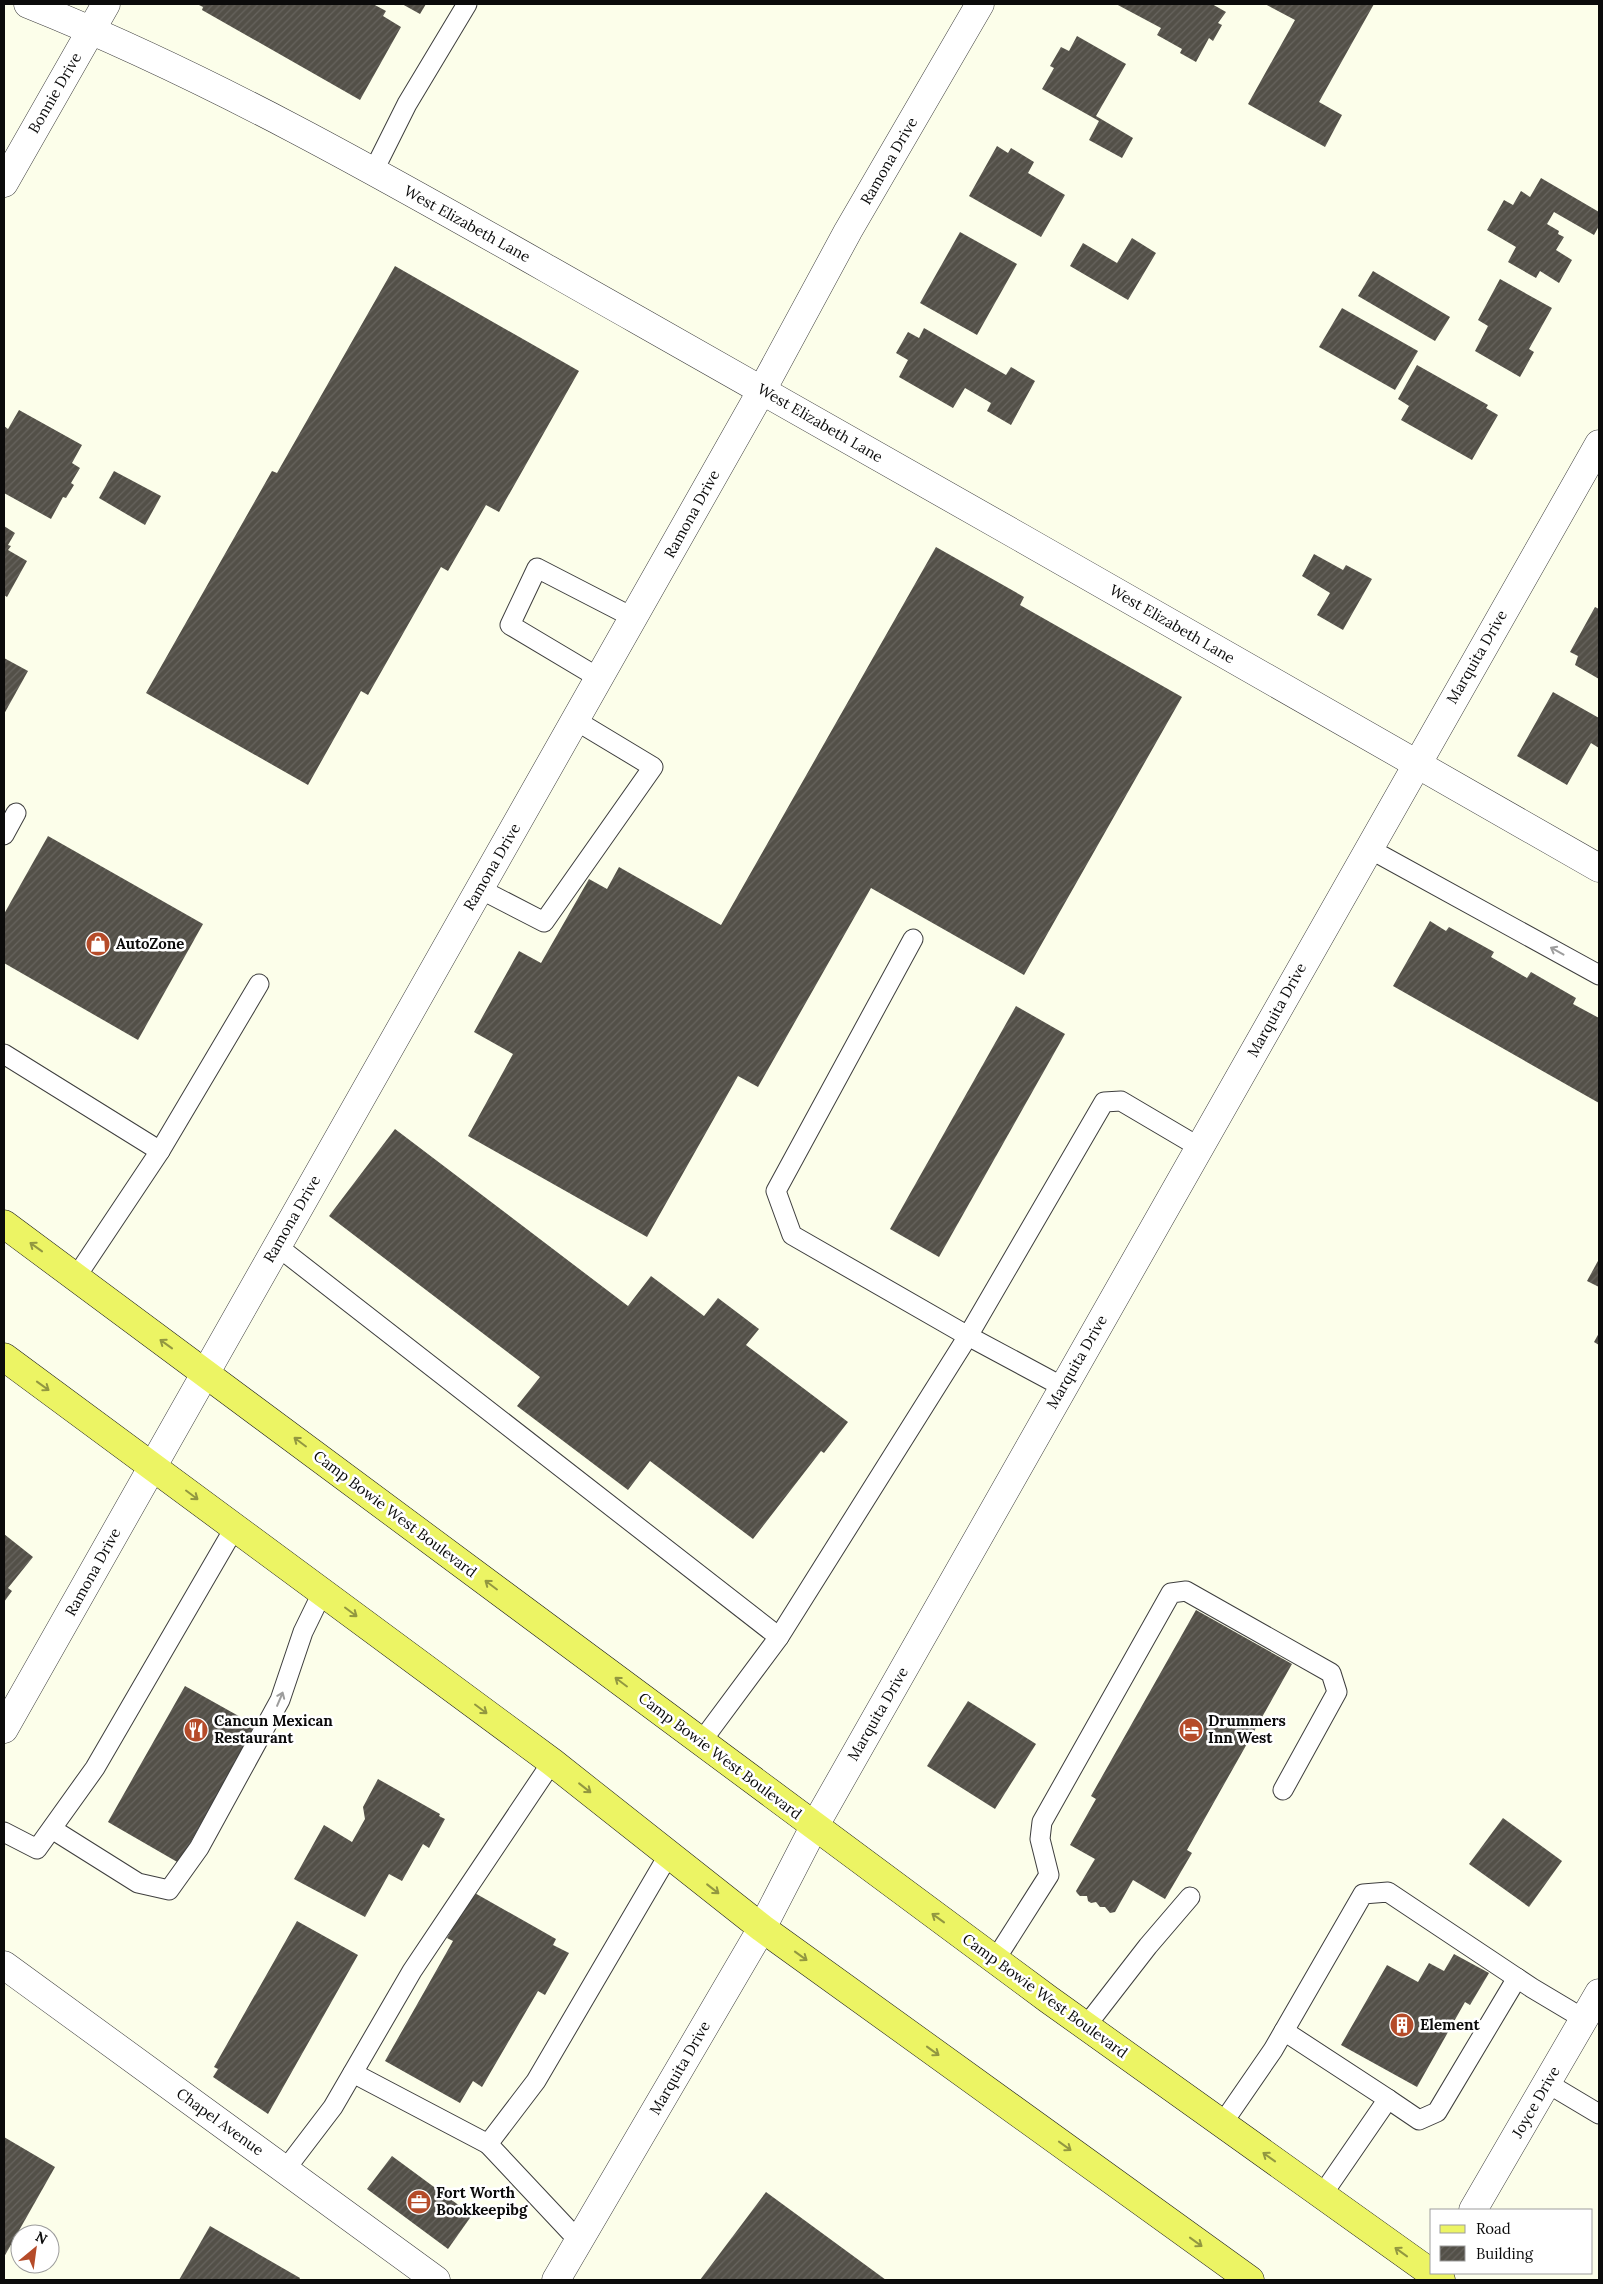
<svg xmlns="http://www.w3.org/2000/svg" width="1603" height="2284" viewBox="0 0 1603 2284" font-family="Lora,serif">
<style>
.building{fill:url(#building-hatch)}
.lines{fill:none;stroke-linecap:round;stroke-linejoin:round}
.service-casing{stroke:#3e3e3e;stroke-width:21}
.minor-casing{stroke:#3e3e3e;stroke-width:29}
.primary-casing{stroke:#1c1c1c;stroke-width:29}
.service{stroke:#fff;stroke-width:19}
.minor{stroke:#fff;stroke-width:28}
.primary{stroke:#ecf464;stroke-width:28}
.oneway{stroke:#9d9d9d}
.oneway2{stroke:#929740}
.labels{text-anchor:middle;stroke-width:5;stroke-linejoin:round;paint-order:stroke}
.street-label{font-size:15px;fill:#0b0b0b;stroke:#fff}
.poi-label{font-size:15px;font-weight:bold;fill:#0b0b0b;stroke:#fff;text-anchor:start}
</style>
<defs>
<pattern id="building-hatch" width="6" height="6" patternUnits="userSpaceOnUse" patternTransform="scale(1.25)"><rect width="6" height="6" fill="#535048"/><path d="M-1 1l2-2M0 6l6-6M5 7l2-2" fill="none" stroke="#67645e"/></pattern>
</defs>
<rect width="100%" height="100%" fill="#fcfeea"/>
<g class="building">
<polygon points="197,4 373,4 386,11 383,16 401,27 360,100 202,10 203,7"/>
<polygon points="402,4 426,4 420,14"/>
<polygon points="1116,4 1212,4 1226,12 1218,23 1222,25 1213,41 1209,38 1196,62 1180,53 1182,49 1157,35 1161,28"/>
<polygon points="1265,4 1374,4 1319,102 1342,115 1325,147 1248,104 1295,20"/>
<polygon points="1077,36 1126,64 1096,116 1133,138 1122,158 1089,140 1099,121 1042,89 1054,68 1050,66 1061,47 1069,51"/>
<polygon points="997,146 1008,153 1011,148 1034,162 1028,173 1065,195 1041,237 969,196"/>
<polygon points="1541,178 1599,212 1599,226 1594,235 1554,212 1547,224 1559,231 1558,234 1564,237 1556,250 1572,260 1559,283 1540,271 1536,278 1508,262 1516,247 1487,230 1504,200 1513,205 1521,191 1530,197"/>
<polygon points="960,232 1017,264 977,335 920,303"/>
<polygon points="1132,238 1156,253 1128,300 1070,266 1083,243 1117,263"/>
<polygon points="395,266 579,371 499,512 486,505 448,571 441,567 368,695 361,691 308,785 146,693 272,471 277,473"/>
<polygon points="1373,271 1450,317 1435,341 1358,296"/>
<polygon points="1500,279 1552,308 1529,349 1534,352 1520,377 1475,351 1488,326 1478,320"/>
<polygon points="1342,308 1418,351 1395,390 1319,347"/>
<polygon points="924,328 1006,375 1011,367 1035,381 1011,425 987,411 991,403 965,388 953,408 899,377 908,360 896,353 908,332 919,338"/>
<polygon points="1417,365 1488,405 1486,408 1498,415 1472,460 1401,420 1409,406 1398,399"/>
<polygon points="19,410 82,445 72,463 80,468 71,483 74,485 66,498 63,497 51,519 4,493 4,426 8,429"/>
<polygon points="114,471 161,496 145,525 99,498"/>
<polygon points="4,526 15,533 8,545 11,546 8,550 27,561 7,597 4,595"/>
<polygon points="936,547 1024,597 1020,605 1182,697 1024,975 871,888 758,1087 738,1076 647,1237 468,1136 513,1054 474,1032 519,951 541,963 589,879 607,889 619,867 721,925"/>
<polygon points="1314,554 1343,570 1346,565 1372,579 1343,630 1317,615 1330,593 1302,576"/>
<polygon points="1595,607 1599,609 1599,679 1575,665 1578,656 1570,652"/>
<polygon points="4,658 28,671 4,714"/>
<polygon points="1553,692 1599,718 1599,748 1591,743 1567,785 1517,756"/>
<polygon points="48,836 203,924 138,1040 4,963 4,914"/>
<polygon points="1430,921 1446,931 1449,927 1494,952 1491,957 1527,978 1531,972 1576,998 1573,1004 1599,1018 1599,1103 1393,986"/>
<polygon points="1016,1006 1065,1034 939,1257 890,1229"/>
<polygon points="395,1129 628,1306 651,1276 704,1316 718,1298 759,1329 746,1345 848,1422 824,1453 821,1451 753,1539 650,1461 628,1490 517,1406 540,1377 329,1216"/>
<polygon points="1599,1259 1599,1287 1587,1281"/>
<polygon points="1599,1333 1599,1345 1594,1342"/>
<polygon points="4,1534 33,1557 8,1588 12,1591 4,1602"/>
<polygon points="1196,1610 1292,1664 1187,1850 1192,1853 1165,1899 1133,1880 1115,1912 1110,1913 1105,1907 1100,1907 1096,1902 1091,1903 1088,1901 1087,1896 1080,1896 1077,1893 1076,1891 1095,1859 1070,1845 1096,1799 1091,1796"/>
<polygon points="185,1686 244,1719 243,1723 254,1729 179,1863 108,1822"/>
<polygon points="968,1701 1036,1744 995,1809 927,1766"/>
<polygon points="378,1779 440,1814 439,1816 445,1819 429,1848 423,1844 402,1881 389,1874 365,1917 294,1879 324,1825 352,1842 365,1819 363,1807"/>
<polygon points="1503,1818 1562,1861 1529,1907 1469,1864"/>
<polygon points="473,1892 556,1939 553,1945 569,1953 545,1995 538,1991 482,2087 473,2081 460,2103 385,2061 453,1941 447,1938"/>
<polygon points="297,1921 358,1955 268,2114 213,2077 218,2069 214,2067"/>
<polygon points="1454,1954 1489,1973 1470,2005 1465,2002 1417,2087 1341,2045 1387,1965 1418,1982 1429,1963 1444,1971"/>
<polygon points="4,2137 55,2167 4,2257"/>
<polygon points="392,2156 472,2215 448,2249 367,2189"/>
<polygon points="766,2192 886,2280 700,2280"/>
<polygon points="210,2226 300,2278 299,2280 179,2280"/>
</g>
<g class="lines">
<defs>
<g id="service">
<polyline points="373,172 407,104 467,4"/>
<polyline points="599,678 510,625 537,568 634,618"/>
<polyline points="4,835 16,813"/>
<polyline points="1368,848 1599,975"/>
<polyline points="480,889 544,922 653,767 575,720"/>
<polyline points="913,939 776,1191 792,1235 968,1336 1104,1102 1121,1101 1199,1147"/>
<polyline points="4,1054 160,1151 259,984"/>
<polyline points="277,1246 779,1637 701,1742"/>
<polyline points="76,1277 160,1151"/>
<polyline points="779,1637 968,1336 1063,1387"/>
<polyline points="52,1829 138,1883 169,1890 199,1848 280,1700 303,1632 323,1591"/>
<polyline points="4,1832 37,1849 95,1768 235,1527"/>
<polyline points="995,1960 1049,1875 1040,1839 1042,1822 1171,1593 1186,1591 1331,1673 1337,1692 1283,1790"/>
<polyline points="1086,2026 1148,1946 1190,1897"/>
<polyline points="1284,2031 1388,2099 1322,2195"/>
<polyline points="353,2073 488,2144 536,2081 669,1854"/>
<polyline points="1547,2083 1599,2114"/>
<polyline points="1388,2099 1419,2120 1437,2112 1517,1978"/>
<polyline points="1222,2124 1273,2050 1363,1894 1388,1892 1532,1988 1584,2019"/>
<polyline points="488,2144 579,2241"/>
<polyline points="285,2170 333,2107 412,1971 552,1762"/>
</g>
<g id="minor">
<path d="M28,4C240,89 437,207 636,319C958,500 1278,686 1599,868"/>
<polyline points="4,183 106,4"/>
<polyline points="4,1729 762,390 848,231 980,4"/>
<polyline points="4,1965 436,2280"/>
<polyline points="1473,2210 1599,1993"/>
<polyline points="556,2280 762,1928 814,1827 1599,444"/>
</g>
<g id="primary">
<polyline points="4,1224 1048,1999 1441,2280"/>
<polyline points="4,1357 552,1762 762,1928 1250,2280"/>
</g>
</defs>
<use href="#service" class="service-casing"/>
<use href="#minor" class="minor-casing"/>
<use href="#primary" class="primary-casing"/>
<use href="#service" class="service"/>
<use href="#minor" class="minor"/>
<use href="#primary" class="primary"/>
</g>
<defs><path id="oneway-shaft" d="M-6 0H5M1.5-3L5.5 0L1.5 3" fill="none" stroke-width="1.6" stroke-linecap="round" stroke-linejoin="round" transform="scale(1.25)"/></defs>
<g class="oneway">
<use href="#oneway-shaft" transform="translate(1557 951) rotate(-151)"/>
<use href="#oneway-shaft" transform="translate(280 1699) rotate(-67)"/>
</g>
<g class="oneway2">
<use href="#oneway-shaft" transform="translate(36 1247) rotate(-144)"/>
<use href="#oneway-shaft" transform="translate(166 1344) rotate(-144)"/>
<use href="#oneway-shaft" transform="translate(43 1386) rotate(36)"/>
<use href="#oneway-shaft" transform="translate(300 1442) rotate(-143)"/>
<use href="#oneway-shaft" transform="translate(192 1495) rotate(37)"/>
<use href="#oneway-shaft" transform="translate(491 1585) rotate(-143)"/>
<use href="#oneway-shaft" transform="translate(351 1612) rotate(37)"/>
<use href="#oneway-shaft" transform="translate(621 1682) rotate(-143)"/>
<use href="#oneway-shaft" transform="translate(481 1709) rotate(37)"/>
<use href="#oneway-shaft" transform="translate(585 1788) rotate(38)"/>
<use href="#oneway-shaft" transform="translate(713 1889) rotate(38)"/>
<use href="#oneway-shaft" transform="translate(938 1918) rotate(-144)"/>
<use href="#oneway-shaft" transform="translate(801 1956) rotate(36)"/>
<use href="#oneway-shaft" transform="translate(933 2051) rotate(36)"/>
<use href="#oneway-shaft" transform="translate(1065 2146) rotate(36)"/>
<use href="#oneway-shaft" transform="translate(1269 2157) rotate(-144)"/>
<use href="#oneway-shaft" transform="translate(1196 2242) rotate(36)"/>
<use href="#oneway-shaft" transform="translate(1401 2252) rotate(-144)"/>
</g>
<defs>
<symbol id="shop-disc" viewBox="-11 -11 22 22"><circle r="9.5" fill="#b54b29" stroke="#fff"/><path d="M-5-2.5h2.3a2.7 3.5 0 0 1 5.4 0H5L5.5 6h-11ZM-1.5-2.5h3a1.5 2.3 0 0 0-3 0Z" fill="#fff"/></symbol>
<symbol id="restaurant-disc" viewBox="-11 -11 22 22"><circle r="9.5" fill="#b54b29" stroke="#fff"/><path d="M-5-6h1v4h1v-4h1v4h1v-4h1v5L-1.5 .5V6h-2V.5L-5-1ZM5-6V6H3V1.5H1.5Q1.5-4 5-6Z" fill="#fff"/></symbol>
<symbol id="hotel-disc" viewBox="-11 -11 22 22"><circle r="9.5" fill="#b54b29" stroke="#fff"/><path d="M-6-4.5h1.5V1H6V5H4.5V3h-9V5H-6ZM-4 0a1.8 1.8 0 1 1 3.6 0ZM.5 0V-2.5h3Q6-2.5 6 0Z" fill="#fff"/></symbol>
<symbol id="building-disc" viewBox="-11 -11 22 22"><circle r="9.5" fill="#b54b29" stroke="#fff"/><path d="M-4-6H4V6H1V3H-1V6H-4ZM-2.5-4.3h1.7v1.8h-1.7ZM.8-4.3h1.7v1.8H.8ZM-2.5-1h1.7V.8h-1.7ZM.8-1h1.7V.8H.8Z" fill="#fff"/></symbol>
<symbol id="office-disc" viewBox="-11 -11 22 22"><circle r="9.5" fill="#b54b29" stroke="#fff"/><path d="M-6-3h4V-5.5h4V-3h4V5H-6ZM-1-4.5V-3h2v-1.5ZM-6 0V1H6V0Z" fill="#fff"/></symbol>
</defs>
<g fill-rule="evenodd">
<use href="#shop-disc" x="84" y="930" width="28" height="28"/>
<use href="#restaurant-disc" x="182" y="1716" width="28" height="28"/>
<use href="#hotel-disc" x="1177" y="1716" width="28" height="28"/>
<use href="#building-disc" x="1388" y="2011" width="28" height="28"/>
<use href="#office-disc" x="405" y="2188" width="28" height="28"/>
</g>
<g class="labels">
<g class="street-label">
<text transform="translate(55 93) rotate(-60)" y="5">Bonnie Drive</text>
<text transform="translate(889 161) rotate(-60)" y="5">Ramona Drive</text>
<text transform="translate(467 224) rotate(29)" y="5">West Elizabeth Lane</text>
<text transform="translate(820 423) rotate(30)" y="5">West Elizabeth Lane</text>
<text transform="translate(692 514) rotate(-61)" y="5">Ramona Drive</text>
<text transform="translate(1172 624) rotate(30)" y="5">West Elizabeth Lane</text>
<text transform="translate(1477 657) rotate(-60)" y="5">Marquita Drive</text>
<text transform="translate(492 867) rotate(-60)" y="5">Ramona Drive</text>
<text transform="translate(1277 1010) rotate(-61)" y="5">Marquita Drive</text>
<text transform="translate(292 1219) rotate(-60)" y="5">Ramona Drive</text>
<text transform="translate(1077 1362) rotate(-60)" y="5">Marquita Drive</text>
<text transform="translate(395 1514) rotate(37)" y="5">Camp Bowie West Boulevard</text>
<text transform="translate(93 1572) rotate(-61)" y="5">Ramona Drive</text>
<text transform="translate(878 1714) rotate(-60)" y="5">Marquita Drive</text>
<text transform="translate(720 1756) rotate(37)" y="5">Camp Bowie West Boulevard</text>
<text transform="translate(1045 1996) rotate(36)" y="5">Camp Bowie West Boulevard</text>
<text transform="translate(680 2068) rotate(-60)" y="5">Marquita Drive</text>
<text transform="translate(1536 2102) rotate(-60)" y="5">Joyce Drive</text>
<text transform="translate(220 2122) rotate(36)" y="5">Chapel Avenue</text>
</g>
<g class="poi-label">
<text x="116" y="949">AutoZone</text>
<text x="214" y="1726">Cancun Mexican<tspan x="214" dy="17">Restaurant</tspan></text>
<text x="1208" y="1726">Drummers<tspan x="1208" dy="17">Inn West</tspan></text>
<text x="1420" y="2030">Element</text>
<text x="436" y="2198">Fort Worth<tspan x="436" dy="17">Bookkeepibg</tspan></text>
</g>
</g>
<rect width="1603" height="2284" fill="none" stroke="#0b0b0b" stroke-width="10"/>
<rect x="1430" y="2209" width="162" height="65" fill="#ffffff" stroke="#9d9d9d"/>
<rect x="1440" y="2225" width="25" height="8" fill="#ecf464" stroke="#9d9d9d"/>
<text x="1476" y="2234" font-size="15" fill="#0b0b0b">Road</text>
<rect x="1440" y="2246" width="25" height="15" fill="url(#building-hatch)" stroke="#9d9d9d"/>
<text x="1476" y="2259" font-size="15" fill="#0b0b0b">Building</text>
<g transform="translate(35 2249) rotate(29)"><circle r="24" fill="#ffffff" stroke="#9d9d9d"/>
<path d="M0-4L9 19L0 12L-9 19Z" fill="#b54b29"/>
<text y="-8" font-size="14" font-weight="bold" text-anchor="middle" fill="#0b0b0b">N</text>
</g>
</svg>
